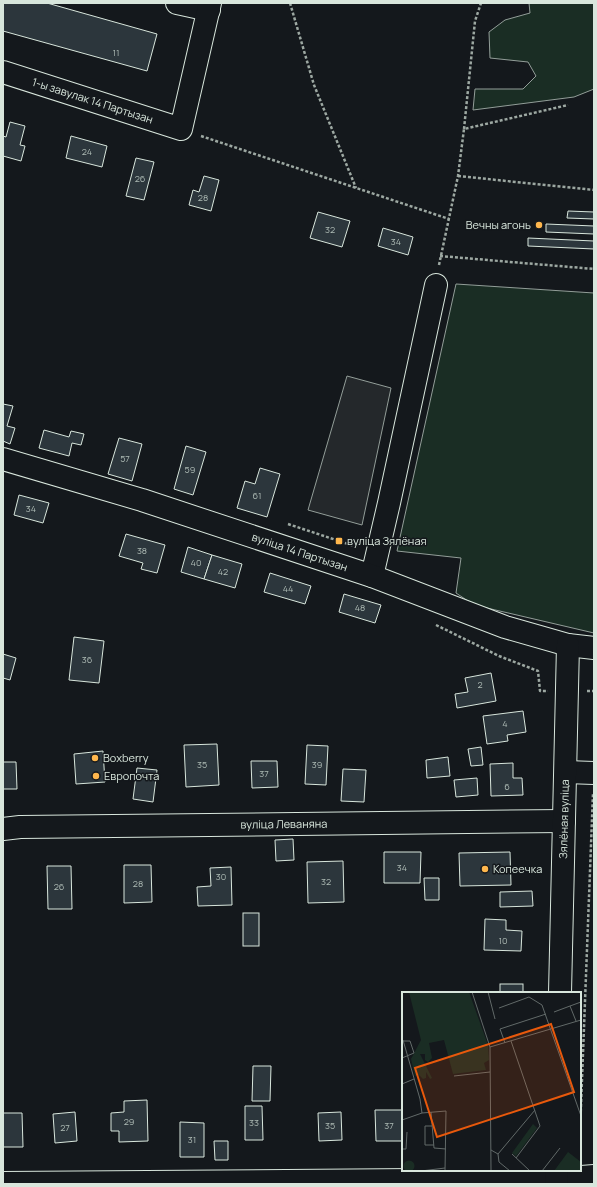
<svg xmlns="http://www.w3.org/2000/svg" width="597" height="1187" viewBox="0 0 597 1187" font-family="Manrope,sans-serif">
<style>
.green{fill:#1a2d24;stroke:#939e99}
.parking{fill:#24282b;stroke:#939e99}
.building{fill:#2c363c;stroke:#d8e6dc}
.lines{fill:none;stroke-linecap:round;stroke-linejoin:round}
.minor-casing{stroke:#d8e6dc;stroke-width:24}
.major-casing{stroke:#d8e6dc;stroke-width:24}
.path{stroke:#9da8a2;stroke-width:2.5;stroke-dasharray:3 2;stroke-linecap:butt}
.minor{stroke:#14181c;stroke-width:22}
.major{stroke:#14181c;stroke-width:22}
.poi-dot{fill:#ffb74d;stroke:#14181c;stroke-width:1.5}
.labels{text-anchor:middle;stroke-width:3;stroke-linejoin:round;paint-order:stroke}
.number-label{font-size:9px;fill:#adbab4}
.street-label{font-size:11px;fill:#d8e6dc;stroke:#14181c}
.poi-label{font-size:11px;fill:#d8e6dc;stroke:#14181c;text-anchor:start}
.inset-road{fill:none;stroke:#626a69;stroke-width:1}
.view{fill:#e8590c;fill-opacity:0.15;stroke:#e8590c;stroke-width:2}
.inset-edge{fill:none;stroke:#d8e6dc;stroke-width:2}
</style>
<rect width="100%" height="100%" fill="#14181c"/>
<g class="green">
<polygon points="529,3 594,3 594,89 574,97 473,110 475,89 523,89 536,76 528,62 490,58 489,32 505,20 530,13"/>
<polygon points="456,284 594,293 594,633 474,605 456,593 461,558 397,551"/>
</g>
<polygon class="parking" points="347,376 391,388 362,525 308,510"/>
<g class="building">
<polygon points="3,3 47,3 157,34 147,71 3,31"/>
<polygon points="10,122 25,126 20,145 25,146 21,161 3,156 3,136 6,137"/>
<polygon points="71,136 107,146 102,167 66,158"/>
<polygon points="136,158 154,162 144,200 126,196"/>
<polygon points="204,176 219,180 211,211 189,205 193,190 199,192"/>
<polygon points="568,211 594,212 594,219 567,218"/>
<polygon points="318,212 350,221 342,247 310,238"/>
<polygon points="546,224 594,226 594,234 546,232"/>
<polygon points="383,228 413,237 408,255 378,246"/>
<polygon points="528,238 594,241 594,249 528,246"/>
<polygon points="3,404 13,406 7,426 15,428 10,444 3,441"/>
<polygon points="44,430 69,437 71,431 84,434 81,445 72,443 69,456 39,448"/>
<polygon points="119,438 142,444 132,481 108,474"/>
<polygon points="186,446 206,452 193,495 174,489"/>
<polygon points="260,468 280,474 267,517 237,508 245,481 255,484"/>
<polygon points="19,495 49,503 43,523 14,515"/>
<polygon points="126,534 165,545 157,573 141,569 143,563 119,556"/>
<polygon points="188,547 212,555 204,579 181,572"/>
<polygon points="212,555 242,564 235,588 204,579"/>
<polygon points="270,573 311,586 305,604 264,592"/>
<polygon points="344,594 381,605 375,623 339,612"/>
<polygon points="74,637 104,641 99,683 69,680"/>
<polygon points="3,654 16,658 10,680 3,678"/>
<polygon points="491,673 496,701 457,708 455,694 468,692 465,678"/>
<polygon points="523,711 526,732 507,735 508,741 487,744 483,716"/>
<polygon points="217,744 219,785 186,787 184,745"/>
<polygon points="307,745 328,746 326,785 305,784"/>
<polygon points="481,747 483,765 471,766 468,749"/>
<polygon points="103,751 105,782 76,784 74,754"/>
<polygon points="448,757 450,776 427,778 426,760"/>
<polygon points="251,761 277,761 278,787 252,788"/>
<polygon points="3,762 16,762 17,789 3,789"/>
<polygon points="513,763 513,778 522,778 523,795 491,796 490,764"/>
<polygon points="137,768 157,770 153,802 133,799"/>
<polygon points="343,769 366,770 364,802 341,801"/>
<polygon points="477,778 478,795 456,797 454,780"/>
<polygon points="293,839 294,860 276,861 275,840"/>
<polygon points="384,852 421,852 420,883 384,883"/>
<polygon points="510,852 511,885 460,886 459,853"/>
<polygon points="343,861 344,902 308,903 307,862"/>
<polygon points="124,865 151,865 152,902 124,903"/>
<polygon points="47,866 71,866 72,909 48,909"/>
<polygon points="231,867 232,905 198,906 197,887 211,886 210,868"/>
<polygon points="424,878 439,878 439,900 425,900"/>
<polygon points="532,891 533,906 500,907 500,892"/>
<rect x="243" y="913" width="16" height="33"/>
<polygon points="485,919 506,920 506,930 522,931 521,951 484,950"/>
<rect x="500" y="984" width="23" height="9"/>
<polygon points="253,1066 271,1066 270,1101 252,1101"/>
<polygon points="147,1100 148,1141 119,1142 119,1131 111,1131 111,1113 124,1112 124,1101"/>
<polygon points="245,1106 262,1106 263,1140 245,1140"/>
<polygon points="375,1110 403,1110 403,1141 376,1141"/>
<polygon points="75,1112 77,1141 55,1143 53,1114"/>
<polygon points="341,1112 342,1140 319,1141 318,1113"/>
<polygon points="3,1113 22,1113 23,1147 3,1147"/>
<polygon points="180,1122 204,1123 204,1157 180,1157"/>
<polygon points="214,1141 228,1141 228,1160 215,1160"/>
</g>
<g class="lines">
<defs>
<g id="minor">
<polyline points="177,3 209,10"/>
<path id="s1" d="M3,72L181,129L210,3"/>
<polyline points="372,576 389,503 436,285"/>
<polyline points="566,772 594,773"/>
<path id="s2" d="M3,829L20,827L564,821"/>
<polyline points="3,1183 556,1179 594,1176"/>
</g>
<g id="major">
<path id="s3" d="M3,459L142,500L372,576L505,627L568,645L594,648"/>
<path id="s4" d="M560,993L568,645"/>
<polyline points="556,1184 557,1170"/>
</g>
</defs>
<use href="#minor" class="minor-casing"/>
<use href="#major" class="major-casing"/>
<g class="path">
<polyline points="290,3 314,85 356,188"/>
<polyline points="464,129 475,21 481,3"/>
<polyline points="201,136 449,219"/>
<polyline points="458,176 594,190"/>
<polyline points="440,256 594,269"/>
<polyline points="439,265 458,176 464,129 568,105"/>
<polyline points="288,524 357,547"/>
<polyline points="436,625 499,656 538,671 540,691 548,691"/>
<polyline points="587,691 594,691"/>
<polyline points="580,1132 593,793"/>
</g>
<use href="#minor" class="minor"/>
<use href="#major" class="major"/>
</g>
<g class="poi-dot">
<circle cx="539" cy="225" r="4"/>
<rect x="335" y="537" width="8" height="8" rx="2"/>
<circle cx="95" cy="758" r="4"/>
<circle cx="96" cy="776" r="4"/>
<circle cx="485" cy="869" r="4"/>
</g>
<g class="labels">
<g class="number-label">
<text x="116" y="56">11</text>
<text x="87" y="155">24</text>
<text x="140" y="182">26</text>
<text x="203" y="201">28</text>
<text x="330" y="233">32</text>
<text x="396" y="245">34</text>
<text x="125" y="462">57</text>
<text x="190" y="473">59</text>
<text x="257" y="499">61</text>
<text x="31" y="512">34</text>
<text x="142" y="554">38</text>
<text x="196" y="566">40</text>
<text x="223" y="575">42</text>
<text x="288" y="592">44</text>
<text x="360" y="611">48</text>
<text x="87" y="663">36</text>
<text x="480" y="688">2</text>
<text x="505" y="727">4</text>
<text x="202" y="768">35</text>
<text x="317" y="768">39</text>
<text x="264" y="777">37</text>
<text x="507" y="790">6</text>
<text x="402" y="871">34</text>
<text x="221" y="880">30</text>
<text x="326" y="885">32</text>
<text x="138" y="887">28</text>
<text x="59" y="890">26</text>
<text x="503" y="944">10</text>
<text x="129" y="1125">29</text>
<text x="254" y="1126">33</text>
<text x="330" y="1129">35</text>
<text x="389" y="1129">37</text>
<text x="65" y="1131">27</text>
<text x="192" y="1143">31</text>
</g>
<g class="street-label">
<text dy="4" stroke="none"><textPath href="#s1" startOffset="94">1-ы завулак 14 Партызан</textPath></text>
<text dy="4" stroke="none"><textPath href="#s3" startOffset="311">вуліца 14 Партызан</textPath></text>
<text dy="4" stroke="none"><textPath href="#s4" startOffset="174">Зялёная вуліца</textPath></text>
<text dy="4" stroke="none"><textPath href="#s2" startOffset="281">вуліца Леваняна</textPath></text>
</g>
<g class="poi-label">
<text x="531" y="229" text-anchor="end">Вечны агонь</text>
<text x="347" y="545">вуліца Зялёная</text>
<text x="103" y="762">Boxberry</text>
<text x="104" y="780">Европочта</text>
<text x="493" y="873">Копеечка</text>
</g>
</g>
<g transform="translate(402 992)">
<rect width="179" height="179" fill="#14181c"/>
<path d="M7,0H67L86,53L87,68L82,71L84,78L51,82L42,48L27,51L30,66L26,70L23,68V62H18L30,86L28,87L24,80V86L21,87L17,83L13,84L9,67L19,48ZM131,132L135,136L114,164L110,161ZM166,160L179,170V179H152ZM1.5 174a5.5 5.5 0 1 1 11 0a5.5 5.5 0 1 1-11 0Z" fill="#1a2d24"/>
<path class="inset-road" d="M70,0L88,55L89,179M86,0L93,27M97,16L127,5L140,13L179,124M152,20L168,14M174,29L168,14L179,10M1,48L18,107L20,121M109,49L138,134L114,166M103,51L98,37L144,22M88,55L179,28M0,66L12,61L8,49H0M52,84L88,80M0,92L12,87M29,120L32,156L44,157M0,128L20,121L44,119L43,179M30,134H23V153H32M0,157H4L5,140M89,158L96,162L133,118M96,162L97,170L108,179M110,162L128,179M19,179L43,176M140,179L158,156"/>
<path class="view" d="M149,32L172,100L35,145L13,76Z"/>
<rect width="179" height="179" class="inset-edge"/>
</g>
<rect width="597" height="1187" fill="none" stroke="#d8e6dc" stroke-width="8"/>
</svg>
